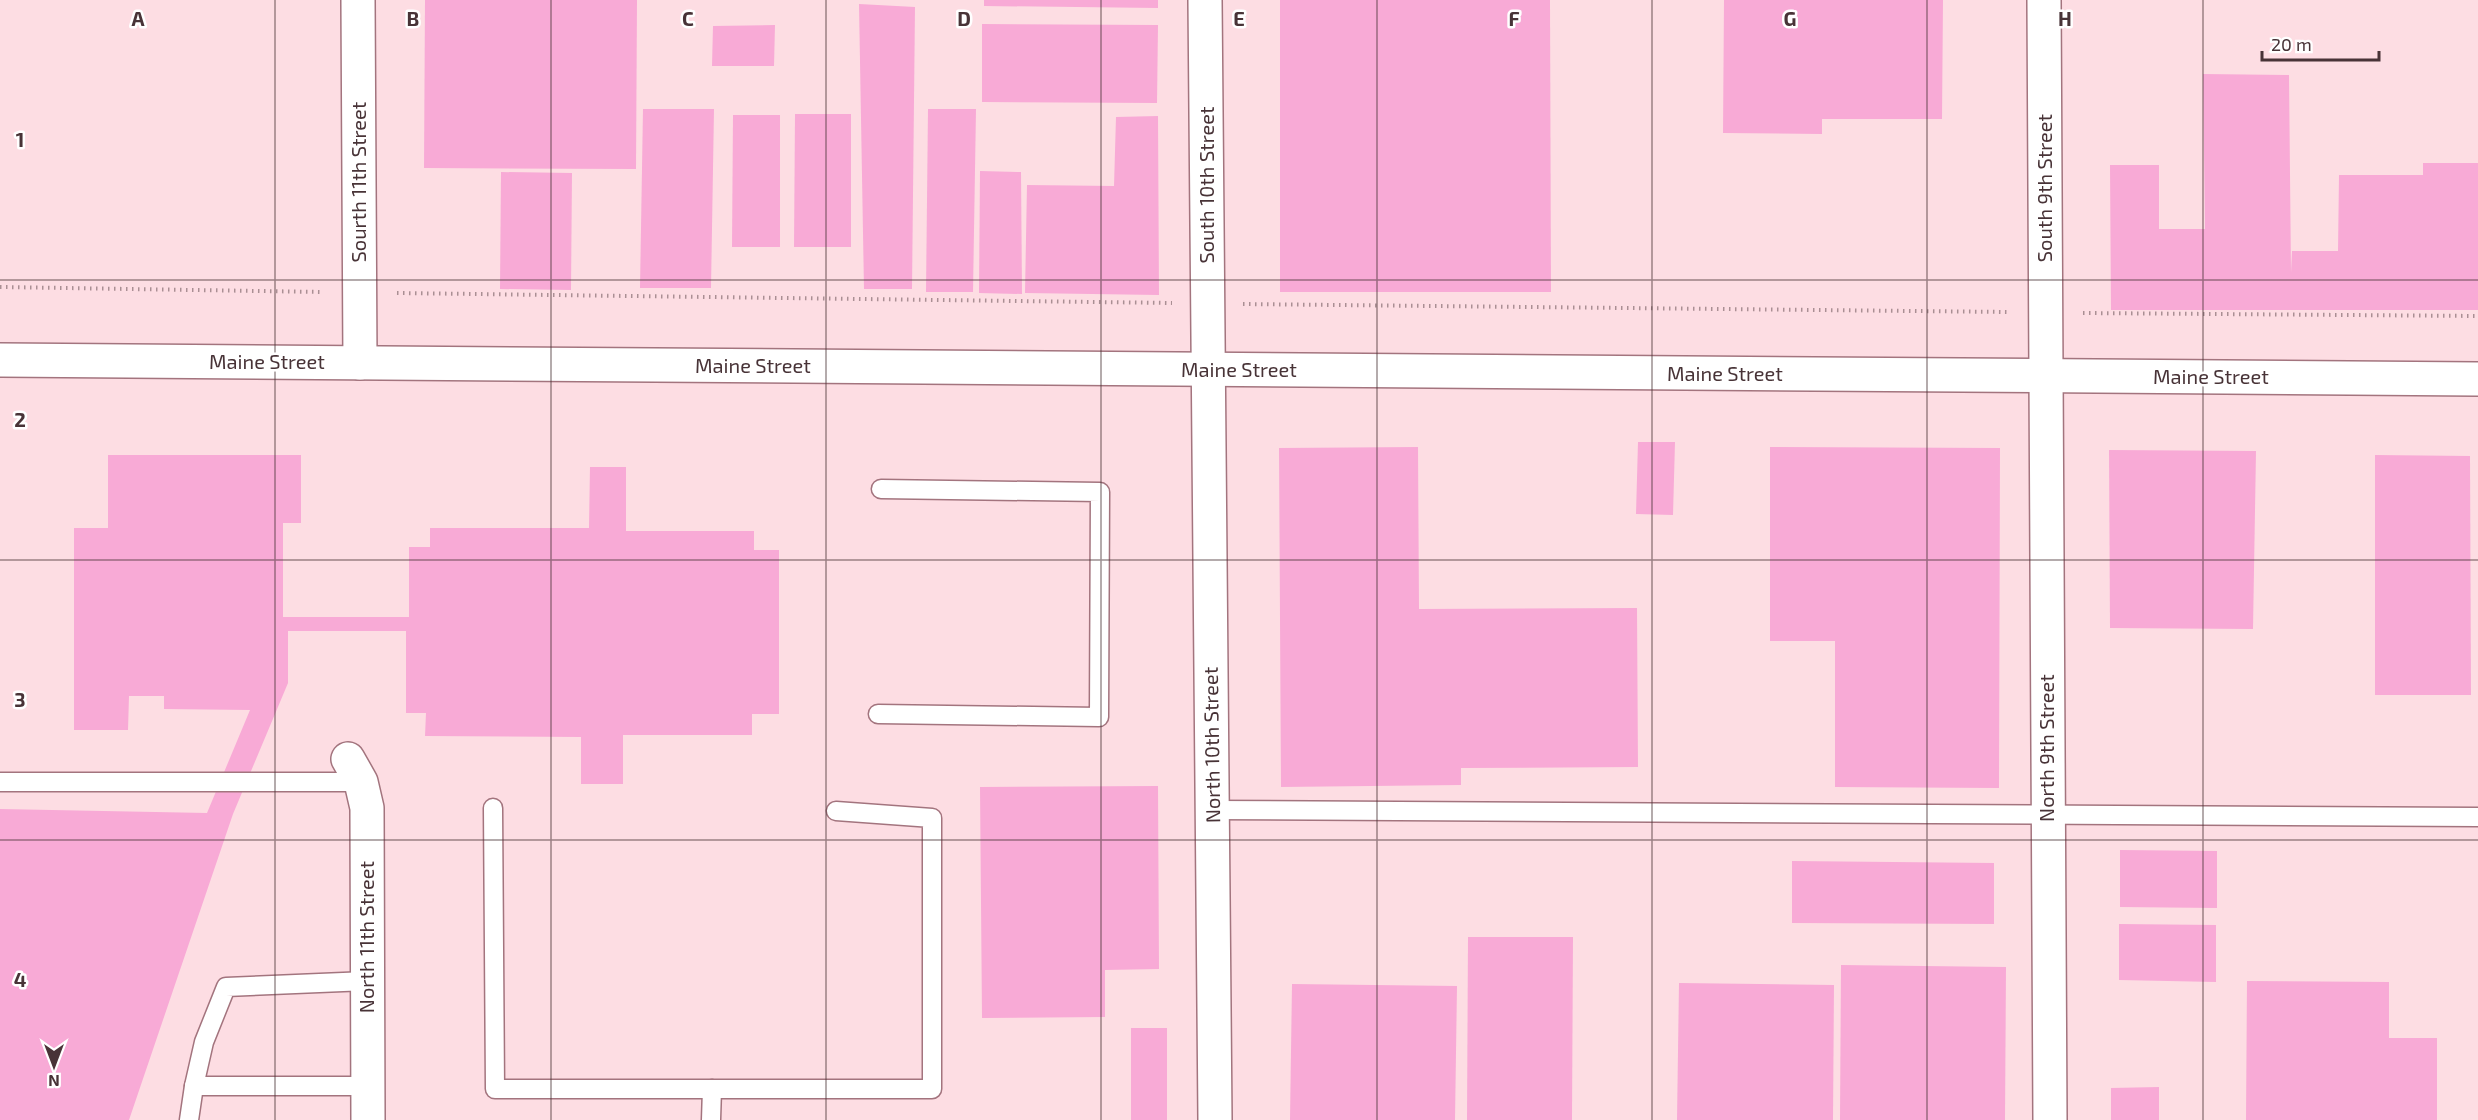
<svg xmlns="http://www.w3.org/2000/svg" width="2478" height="1120" viewBox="0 0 2478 1120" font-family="'Exo 2',sans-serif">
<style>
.building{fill:#f8aad6}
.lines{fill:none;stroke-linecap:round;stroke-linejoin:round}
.service-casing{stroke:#a3747e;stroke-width:21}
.minor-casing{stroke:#a3747e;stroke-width:36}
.tertiary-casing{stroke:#a3747e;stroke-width:36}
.path{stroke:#aa8f94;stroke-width:4;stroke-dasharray:1.5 4.5;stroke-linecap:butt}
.service{stroke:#fff;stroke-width:18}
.minor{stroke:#fff;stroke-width:33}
.tertiary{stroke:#fff;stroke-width:33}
.grid{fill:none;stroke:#483337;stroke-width:1.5;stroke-opacity:0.55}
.labels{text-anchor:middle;stroke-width:5;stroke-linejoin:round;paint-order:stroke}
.street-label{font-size:20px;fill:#483337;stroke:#fff}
.grid-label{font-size:20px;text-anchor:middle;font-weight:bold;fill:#483337;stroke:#fff;stroke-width:5;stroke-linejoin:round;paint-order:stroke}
</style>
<rect width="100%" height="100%" fill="#fddde3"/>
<g class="building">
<polygon points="425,0 637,0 636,169 424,168"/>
<polygon points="984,0 1158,0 1158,8 984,6"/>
<polygon points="1280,0 1550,0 1551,292 1280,292"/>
<polygon points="1724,0 1943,0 1942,119 1822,119 1822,134 1723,133"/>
<polygon points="859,4 915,7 912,289 864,289"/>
<polygon points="982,24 1158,25 1157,103 982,102"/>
<polygon points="775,25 774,66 712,66 713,26"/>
<polygon points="2203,74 2289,75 2291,273 2292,251 2338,251 2339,175 2423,175 2423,163 2478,163 2478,310 2111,310 2110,165 2159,165 2159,229 2205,229"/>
<polygon points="643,109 714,109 711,288 640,288"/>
<polygon points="928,109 976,109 973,292 926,292"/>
<polygon points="795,114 851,114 851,247 794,247"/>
<polygon points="733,115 780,115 780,247 732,247"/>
<polygon points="1158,116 1159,295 1025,293 1027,185 1114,186 1116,117"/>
<polygon points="980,171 1021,172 1022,294 979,293"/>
<polygon points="501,172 572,173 571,290 500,289"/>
<polygon points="1638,442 1675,442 1673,515 1636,514"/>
<polygon points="1418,447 1419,609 1637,608 1638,767 1461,768 1461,785 1281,787 1279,448"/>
<polygon points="1770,447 2000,448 1999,788 1835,787 1835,641 1770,641"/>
<polygon points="2109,450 2256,451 2253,629 2110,628"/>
<polygon points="108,455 301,455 301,523 283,523 283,617 409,617 409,547 430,547 430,528 589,528 590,467 626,467 626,531 754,531 754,550 779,550 779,714 752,714 752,735 623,735 623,784 581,784 581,737 425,736 426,713 406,713 406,631 288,631 288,683 233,814 129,1120 0,1120 0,809 207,813 250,710 164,709 164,696 129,696 128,730 74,730 74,528 108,528"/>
<polygon points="2375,455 2470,456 2471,695 2375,695"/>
<polygon points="1158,786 1159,969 1105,970 1105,1017 982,1018 980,787"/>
<polygon points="2120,850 2217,851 2217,908 2120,907"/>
<polygon points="1792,861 1994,863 1994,924 1792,923"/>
<polygon points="2119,924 2216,925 2216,982 2119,980"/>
<polygon points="1468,937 1573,937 1572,1120 1467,1120"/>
<polygon points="1841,965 2006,967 2005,1120 1840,1120"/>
<polygon points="2247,981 2389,982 2389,1038 2437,1038 2437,1120 2246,1120"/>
<polygon points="1679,983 1834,985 1833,1120 1677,1120"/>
<polygon points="1292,984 1457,986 1455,1120 1290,1120"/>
<rect x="1131" y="1028" width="36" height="92"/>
<polygon points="2159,1087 2159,1120 2111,1120 2111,1088"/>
</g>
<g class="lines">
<defs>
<g id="service">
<polyline points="878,714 1099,717 1100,492 881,489"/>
<polyline points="0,782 361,782"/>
<polyline points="493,808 495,1089 932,1089 932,818 836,811"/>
<polyline points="1212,810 2478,817"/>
<polyline points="194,1086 368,1086"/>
<polyline points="189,1120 194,1086 204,1042 226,987 367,981"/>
<polyline points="711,1120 712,1089"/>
</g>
<g id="minor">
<polyline points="358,0 360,363"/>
<polyline points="1205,0 1215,1120"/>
<polyline points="2044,0 2050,1120"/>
<polyline points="348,759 361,782 367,808 368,1120"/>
</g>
<polyline id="tertiary" points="0,360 2478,379"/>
</defs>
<use href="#service" class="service-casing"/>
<use href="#minor" class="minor-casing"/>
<use href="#tertiary" class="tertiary-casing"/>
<g class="path">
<polyline points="0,287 323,292"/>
<polyline points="397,293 1172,303"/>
<polyline points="1243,304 2009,312"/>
<polyline points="2083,313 2478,316"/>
</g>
<use href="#service" class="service"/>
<use href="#minor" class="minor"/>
<use href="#tertiary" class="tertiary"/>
</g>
<path class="grid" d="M275,0V1120M551,0V1120M826,0V1120M1101,0V1120M1377,0V1120M1652,0V1120M1927,0V1120M2203,0V1120M0,280H2478M0,560H2478M0,840H2478"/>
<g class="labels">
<g class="street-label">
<text transform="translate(359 182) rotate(-90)" y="7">Sourth 11th Street</text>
<text transform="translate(1207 185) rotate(-90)" y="7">South 10th Street</text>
<text transform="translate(2045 188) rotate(-90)" y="7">South 9th Street</text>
<text x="267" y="369">Maine Street</text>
<text x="753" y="373">Maine Street</text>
<text x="1239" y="377">Maine Street</text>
<text x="1725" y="381">Maine Street</text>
<text x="2211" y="384">Maine Street</text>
<text transform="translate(1212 745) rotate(-91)" y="7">North 10th Street</text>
<text transform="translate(2047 748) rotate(-90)" y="7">North 9th Street</text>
<text transform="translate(367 937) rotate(-90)" y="7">North 11th Street</text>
</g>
</g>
<g class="grid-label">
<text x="138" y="26">A</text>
<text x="413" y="26">B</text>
<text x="688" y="26">C</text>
<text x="964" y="26">D</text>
<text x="1239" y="26">E</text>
<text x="1514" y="26">F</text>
<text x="1790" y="26">G</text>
<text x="2065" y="26">H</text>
<text x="20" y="147">1</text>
<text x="20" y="427">2</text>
<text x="20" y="707">3</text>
<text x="20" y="987">4</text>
</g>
<g transform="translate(54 1066) rotate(180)" stroke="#ffffff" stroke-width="4.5" paint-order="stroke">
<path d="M0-4.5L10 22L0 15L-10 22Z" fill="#483337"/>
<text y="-9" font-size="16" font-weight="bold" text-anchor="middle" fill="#483337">N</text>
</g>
<path d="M2262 51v9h117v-9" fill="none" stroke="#483337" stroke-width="3"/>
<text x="2271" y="51" font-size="18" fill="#483337" stroke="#ffffff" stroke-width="4.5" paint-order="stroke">20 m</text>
</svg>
